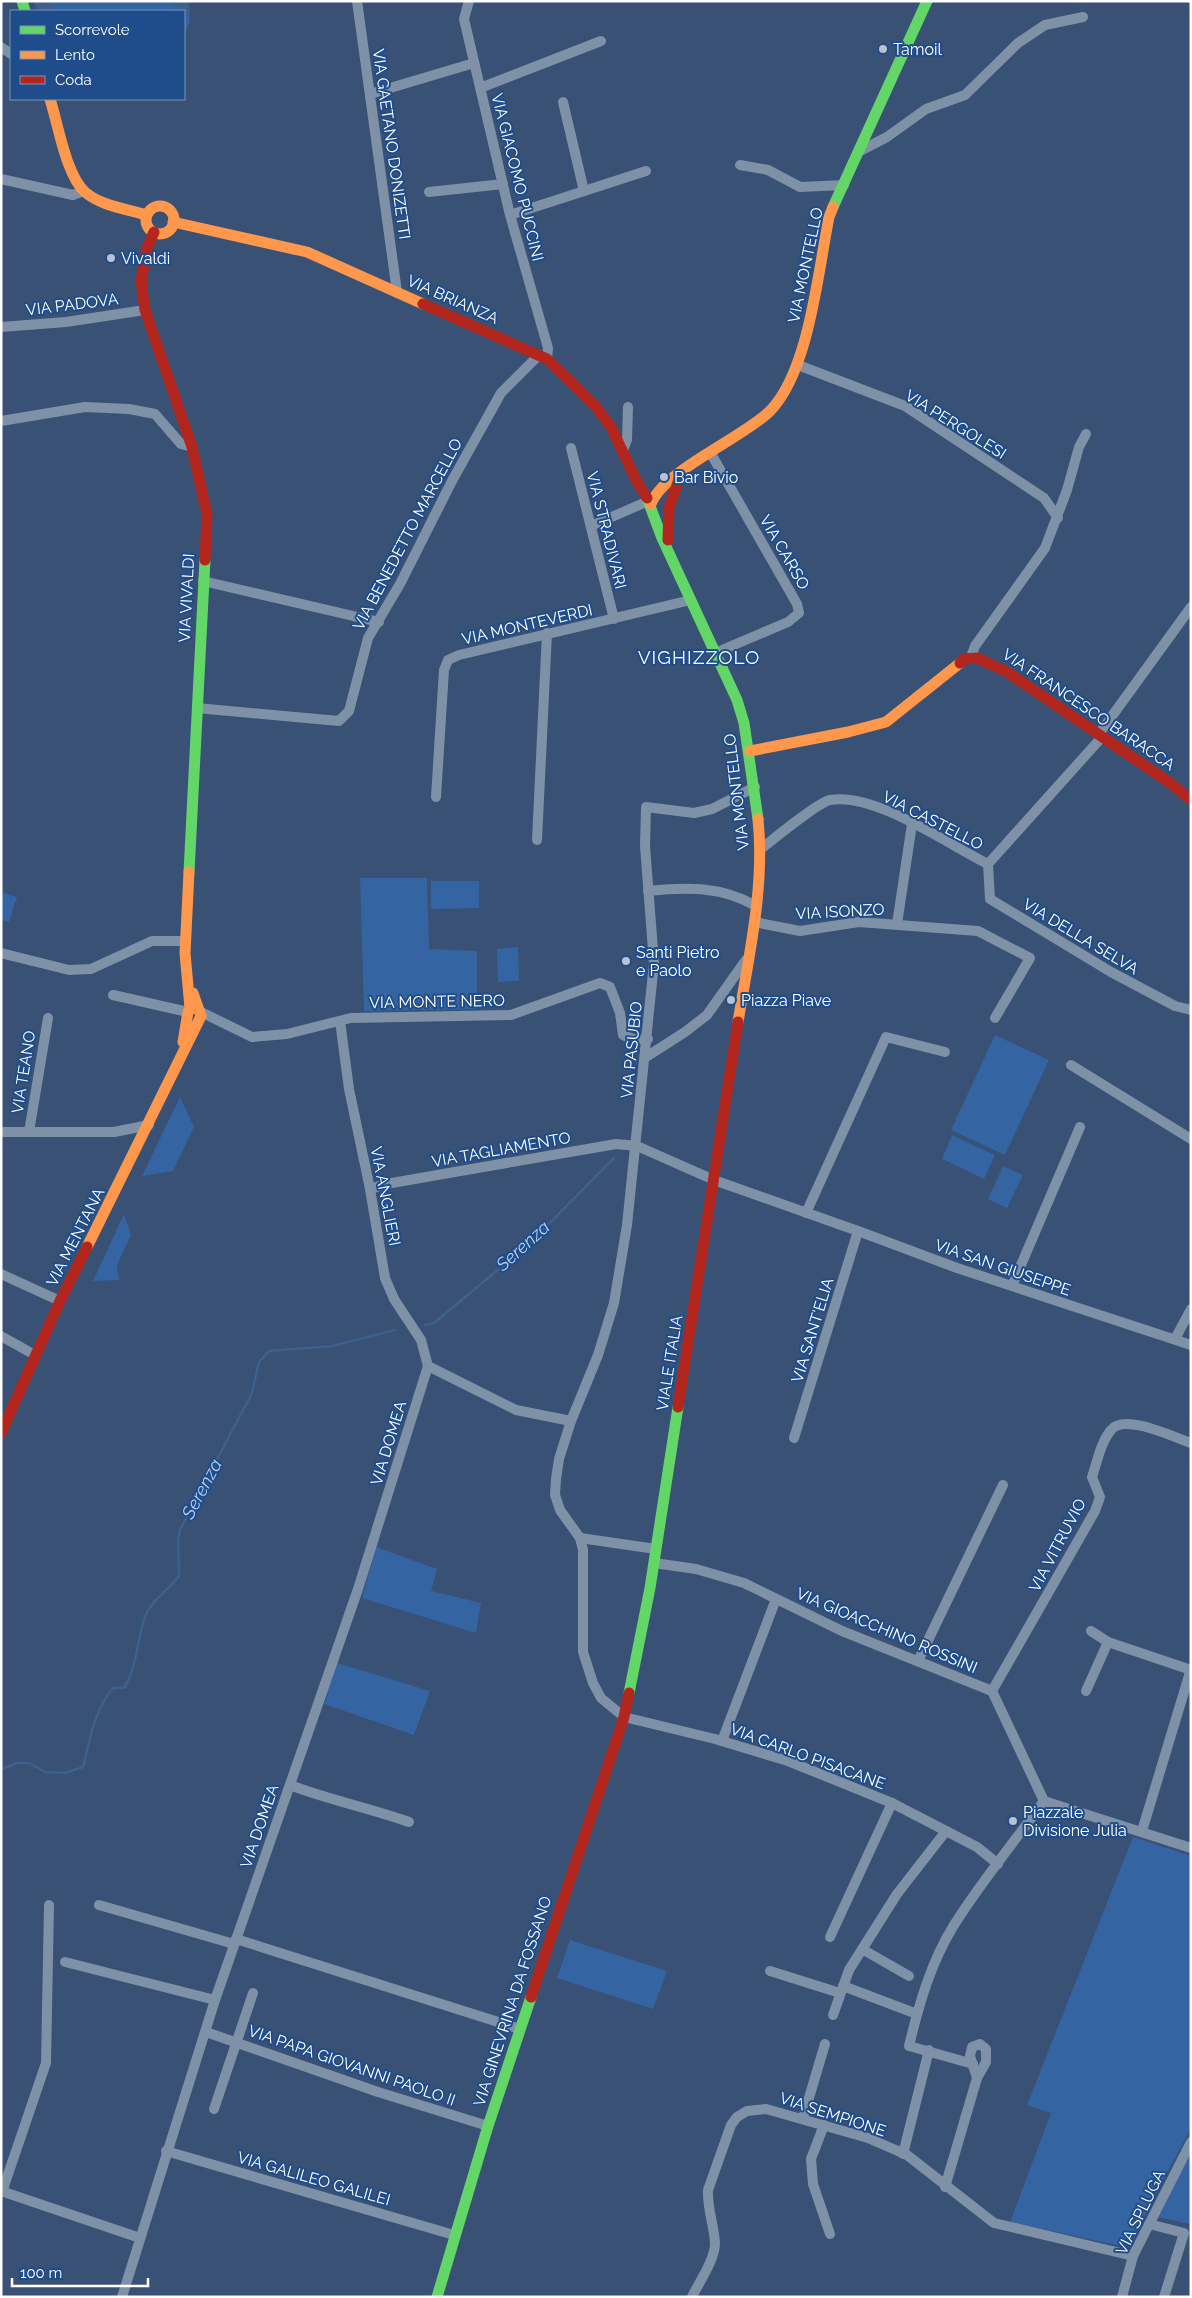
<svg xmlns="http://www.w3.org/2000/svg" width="1192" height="2298" viewBox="0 0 1192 2298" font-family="Raleway,sans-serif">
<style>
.green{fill:#3464a2}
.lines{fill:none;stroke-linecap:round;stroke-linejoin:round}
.stream{stroke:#3e608c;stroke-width:2.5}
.river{stroke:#3e608c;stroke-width:16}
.street{stroke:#7f91a7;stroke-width:10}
.fast{stroke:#63d668;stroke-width:11}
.slow{stroke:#ff974d;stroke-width:11}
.jam{stroke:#b3261e;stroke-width:11}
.poi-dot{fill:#b9c2ce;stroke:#1f4d8c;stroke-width:2}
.labels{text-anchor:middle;stroke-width:4;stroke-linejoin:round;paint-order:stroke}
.poi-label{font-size:16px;fill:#fff;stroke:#1f4d8c;text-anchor:start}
.street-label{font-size:16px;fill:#fff;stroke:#1f4d8c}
.water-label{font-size:18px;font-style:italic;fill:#b8d2f3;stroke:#1f4d8c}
.quarter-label{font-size:19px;letter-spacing:1px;fill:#fff;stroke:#1f4d8c}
</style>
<rect width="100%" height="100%" fill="#385174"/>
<g class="green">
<polygon points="39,1 187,1 190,21 184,36 184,11 44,11"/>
<polygon points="360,878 427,878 429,949 477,951 477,1009 364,1011"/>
<polygon points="431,881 479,881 479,908 431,909"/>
<polygon points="1,892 17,897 9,922 1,920"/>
<polygon points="518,947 519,981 498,982 497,949"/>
<polygon points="995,1035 1049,1060 1005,1155 951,1130"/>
<polygon points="180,1097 194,1127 173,1171 142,1176"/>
<polygon points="952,1135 995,1155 984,1179 942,1159"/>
<polygon points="1003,1166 1023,1175 1007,1208 988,1199"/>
<polygon points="124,1214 131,1235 117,1265 119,1280 93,1281"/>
<polygon points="376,1547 437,1569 431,1591 481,1603 476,1633 362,1598"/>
<polygon points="337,1663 430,1691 414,1735 324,1704"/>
<polygon points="1133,1837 1191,1856 1191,2128 1131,2240 1116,2245 1010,2222 1051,2113 1027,2105"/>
<polygon points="570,1940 667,1971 653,2009 557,1978"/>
<polygon points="1191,2154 1191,2224 1156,2217"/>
</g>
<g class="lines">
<g class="stream">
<polyline points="425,1325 434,1323 529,1244 614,1158"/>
<path d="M1,1769L17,1763H29L45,1772L65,1773L83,1767C90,1739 94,1711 113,1688H124C137,1667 137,1640 145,1617C151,1600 169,1590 179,1576L178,1539L180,1530L252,1393L259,1362L269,1351L332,1346L395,1330"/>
</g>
<g class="river">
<polyline points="42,1 47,11"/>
<polyline points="180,1 182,11"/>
</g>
<g class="street">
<polyline points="357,1 397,292"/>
<polyline points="469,1 464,19 510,215 548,348 547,359"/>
<polyline points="1,47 11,54"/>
<polyline points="480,88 601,41"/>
<polyline points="370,94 474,63"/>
<polyline points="563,102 584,191"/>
<polyline points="858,152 887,137 926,109 965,95 1018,43 1045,25 1083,17"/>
<polyline points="740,165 768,170 800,187 844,185"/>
<polyline points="1,179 73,195 83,191"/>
<polyline points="429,192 503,184"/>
<polyline points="510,215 646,171"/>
<polyline points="1,327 66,322 145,310"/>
<polyline points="798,365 905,406 1044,498 1058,518"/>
<polyline points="1,421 85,407 129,409 155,414 181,444 192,447"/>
<polyline points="571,448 614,619"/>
<polyline points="623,450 627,440 628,407"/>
<polyline points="710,452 797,604 799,613 788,622 715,653"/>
<polyline points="591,526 653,499"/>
<polyline points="203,581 379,622"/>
<polyline points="971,657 975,646 1045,548 1067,490 1079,447 1086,434"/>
<polyline points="197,708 339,721 349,711 368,638 400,584 453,479 501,393 539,355"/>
<polyline points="1099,734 1191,607"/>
<polyline points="755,787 712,809 694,813 646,807 645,846 654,963 627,1225 614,1303 598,1355 571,1421 559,1459 556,1479 555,1495 560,1510 580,1538 583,1550 583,1652 593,1683 601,1698 624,1717 715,1739 788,1761 892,1803 977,1847 998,1864"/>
<polyline points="436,797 444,670 448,660 459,655 691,600"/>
<polyline points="537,840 547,633"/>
<path d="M761,849C772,840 819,802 830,800C875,792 947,844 988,864"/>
<polyline points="988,864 990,899 1111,972 1175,1006 1191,1010"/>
<polyline points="988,864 1102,737"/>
<path d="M648,891C687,887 721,886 756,906"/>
<polyline points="754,922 800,931 859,922 978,931 1030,958 995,1018"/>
<polyline points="897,924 912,824"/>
<polyline points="1,953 69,970 91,969 152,941 185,941"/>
<polyline points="113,995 188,1012"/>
<polyline points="201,1012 252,1037 287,1034 351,1018 511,1015 600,983 610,987 620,1013 623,1035 633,1039 648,1039"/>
<polyline points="646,1057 685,1032 707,1015 746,960"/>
<polyline points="1071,1065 1191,1139"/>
<polyline points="1,1132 114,1132 149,1125"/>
<polyline points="29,1132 48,1018"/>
<polyline points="370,1189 386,1184 616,1144 637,1146 714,1180 858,1231 957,1268 1191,1345"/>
<polyline points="806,1213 886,1037 945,1052"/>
<polyline points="1,1274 60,1301"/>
<polyline points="1012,1286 1080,1127"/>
<polyline points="1,1336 35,1355"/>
<polyline points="1175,1339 1191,1309"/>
<polyline points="428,1366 516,1410 571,1421"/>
<polyline points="794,1438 858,1231"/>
<polyline points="580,1538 656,1549"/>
<polyline points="654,1563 696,1569 744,1583 842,1631 992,1691 1044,1801"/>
<polyline points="1091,1631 1108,1642"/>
<polyline points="918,1661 1003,1485"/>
<path d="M992,1691L1095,1511L1100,1497L1092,1477C1097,1462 1101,1442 1111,1430C1124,1413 1173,1437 1191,1443"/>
<polyline points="1086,1691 1108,1642 1191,1670"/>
<polyline points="722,1741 776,1599"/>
<path d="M290,1785C329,1800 370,1808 409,1822"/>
<polyline points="1044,1801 1191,1848"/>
<polyline points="1142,1831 1191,1669"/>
<polyline points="99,1905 234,1944"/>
<polyline points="830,1937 892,1803"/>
<polyline points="236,1939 520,2029"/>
<polyline points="862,1949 909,1976"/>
<polyline points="65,1962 215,2000"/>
<polyline points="770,1971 840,1993"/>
<polyline points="843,1986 917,2014"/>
<polyline points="833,2015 849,1970 897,1894 946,1831"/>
<polyline points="206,2032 378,2092 488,2126"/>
<path d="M973,2064L909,2046C919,2004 931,1962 954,1925C981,1882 1014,1842 1044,1801"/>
<polyline points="214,2109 253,1993"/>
<polyline points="803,2118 825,2044"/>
<polyline points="824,2125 811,2159 813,2184 830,2234"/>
<polyline points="166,2151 454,2235"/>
<polyline points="903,2154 929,2050"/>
<polyline points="945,2187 977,2078 986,2062 986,2049 980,2044 972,2047 970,2056 977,2078"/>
<polyline points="1,2191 140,2238"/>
<polyline points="2,2192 46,2063 49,1905"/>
<polyline points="1149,2224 1184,2233 1164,2297"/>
<polyline points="122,2297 215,2000 358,1589 428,1366 421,1340 394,1299 385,1278 370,1189 349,1089 340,1021"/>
<path d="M692,2297C699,2282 715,2260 715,2243C714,2225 707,2208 708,2190L731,2125L737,2117L747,2111L766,2109L868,2138L907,2155L994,2223L1133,2256"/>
<polyline points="1122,2297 1133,2256 1191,2142"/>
</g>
<g class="fast">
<polyline points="22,1 25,11"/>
<polyline points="833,207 927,1"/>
<polyline points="647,498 662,538 737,700 744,723 758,819"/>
<polyline points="189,872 205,560"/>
<polyline points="629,1693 650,1588 678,1407"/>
<polyline points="437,2297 488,2126 531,1997"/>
</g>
<g class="slow">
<path d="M50,99C58,124 66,175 85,192C101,206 127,209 146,215"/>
<circle cx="160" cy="220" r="14"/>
<polyline points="173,222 307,252 423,304"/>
<path d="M651,504C664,470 743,438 770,411C809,371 818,272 829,217L833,207"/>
<polyline points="750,751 848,732 886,722 960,663"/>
<polyline points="189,872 185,953 190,1008"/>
<path d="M738,1022C749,955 765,886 758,819"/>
<polyline points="183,1042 188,1012 193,1007 198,1008"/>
<polyline points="87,1247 201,1016 193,993"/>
</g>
<g class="jam">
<polyline points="154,232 147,248 141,281 145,310 192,447 207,514 205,560"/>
<polyline points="423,304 547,359 596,407 611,427 636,480 647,498"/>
<polyline points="668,540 669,507 680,477"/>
<polyline points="960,663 964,659 977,658 1007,672 1170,783 1191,800"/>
<polyline points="678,1407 738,1022"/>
<polyline points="1,1433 60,1301 87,1247"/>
<polyline points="531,1997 624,1717 629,1693"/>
</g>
</g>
<g class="poi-dot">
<circle cx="883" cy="49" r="5"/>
<circle cx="111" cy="258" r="5"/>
<circle cx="664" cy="477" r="5"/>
<circle cx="626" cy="961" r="5"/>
<circle cx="731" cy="1000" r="5"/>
<circle cx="1013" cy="1821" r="5"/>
</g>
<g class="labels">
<g class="poi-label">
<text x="893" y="55">Tamoil</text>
<text x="121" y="264">Vivaldi</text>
<text x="674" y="483">Bar Bivio</text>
<text x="636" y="958">Santi Pietro<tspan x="636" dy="18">e Paolo</tspan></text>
<text x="741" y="1006">Piazza Piave</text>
<text x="1023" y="1818">Piazzale<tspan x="1023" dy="18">Divisione Julia</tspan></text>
</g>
<g class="street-label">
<text transform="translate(392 144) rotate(82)" y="6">VIA GAETANO DONIZETTI</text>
<text transform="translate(518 177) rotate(76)" y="6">VIA GIACOMO PUCCINI</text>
<text transform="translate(805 265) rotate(-78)" y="6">VIA MONTELLO</text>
<text transform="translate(453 299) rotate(24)" y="6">VIA BRIANZA</text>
<text transform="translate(72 304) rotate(-7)" y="6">VIA PADOVA</text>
<text transform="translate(956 424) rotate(32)" y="6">VIA PERGOLESI</text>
<text transform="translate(607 530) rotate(76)" y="6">VIA STRADIVARI</text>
<text transform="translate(407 534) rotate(-62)" y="6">VIA BENEDETTO MARCELLO</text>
<text transform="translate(785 552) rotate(60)" y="6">VIA CARSO</text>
<text transform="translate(186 598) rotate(-87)" y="6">VIA VIVALDI</text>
<text transform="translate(527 624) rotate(-13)" y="6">VIA MONTEVERDI</text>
<text transform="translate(1089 709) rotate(34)" y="6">VIA FRANCESCO BARACCA</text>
<text transform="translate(736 792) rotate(-97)" y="6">VIA MONTELLO</text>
<text transform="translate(933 820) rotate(27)" y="6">VIA CASTELLO</text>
<text transform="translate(840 911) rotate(-3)" y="6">VIA ISONZO</text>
<text transform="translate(1081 936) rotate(31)" y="6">VIA DELLA SELVA</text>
<text transform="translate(437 1001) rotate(-1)" y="6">VIA MONTE NERO</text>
<text transform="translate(631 1050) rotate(-84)" y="6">VIA PASUBIO</text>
<text transform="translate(23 1072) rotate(-81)" y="6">VIA TEANO</text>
<text transform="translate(501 1149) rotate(-10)" y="6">VIA TAGLIAMENTO</text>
<text transform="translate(386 1196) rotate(79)" y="6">VIA ANGLIERI</text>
<text transform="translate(75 1237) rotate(-63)" y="6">VIA MENTANA</text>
<text transform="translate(1003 1267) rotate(19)" y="6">VIA SAN GIUSEPPE</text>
<text transform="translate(812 1330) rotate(-73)" y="6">VIA SANT'ELIA</text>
<text transform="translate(669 1363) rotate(-81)" y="6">VIALE ITALIA</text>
<text transform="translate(388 1443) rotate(-73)" y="6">VIA DOMEA</text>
<text transform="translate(1057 1545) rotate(-62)" y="6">VIA VITRUVIO</text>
<text transform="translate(887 1630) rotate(23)" y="6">VIA GIOACCHINO ROSSINI</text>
<text transform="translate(808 1756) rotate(20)" y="6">VIA CARLO PISACANE</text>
<text transform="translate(259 1826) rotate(-71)" y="6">VIA DOMEA</text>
<text transform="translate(512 2001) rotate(-72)" y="6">VIA GINEVRINA DA FOSSANO</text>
<text transform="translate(352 2065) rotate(19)" y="6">VIA PAPA GIOVANNI PAOLO II</text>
<text transform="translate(833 2114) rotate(18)" y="6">VIA SEMPIONE</text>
<text transform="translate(314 2178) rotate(16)" y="6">VIA GALILEO GALILEI</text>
<text transform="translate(1140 2212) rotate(-64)" y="6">VIA SPLUGA</text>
</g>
<g class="water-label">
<text transform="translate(523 1246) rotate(-42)" y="6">Serenza</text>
<text transform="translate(202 1489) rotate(-62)" y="6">Serenza</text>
</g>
<g class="quarter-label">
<text x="699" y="664">VIGHIZZOLO</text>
</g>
</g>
<rect width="1192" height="2298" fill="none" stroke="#ffffff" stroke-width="5"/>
<rect x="10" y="10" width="175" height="90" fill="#1f4d8c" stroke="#7994ba"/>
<rect x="20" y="26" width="25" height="8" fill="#63d668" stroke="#7994ba"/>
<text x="55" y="35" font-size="15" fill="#ffffff">Scorrevole</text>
<rect x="20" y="51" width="25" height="8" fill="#ff974d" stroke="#7994ba"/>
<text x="55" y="60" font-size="15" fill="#ffffff">Lento</text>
<rect x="20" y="76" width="25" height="8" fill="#b3261e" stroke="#7994ba"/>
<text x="55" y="85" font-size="15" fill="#ffffff">Coda</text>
<path d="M12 2278v8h136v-8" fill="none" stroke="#ffffff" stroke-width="2.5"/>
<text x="20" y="2278" font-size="15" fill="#ffffff" stroke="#1f4d8c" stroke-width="4" paint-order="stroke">100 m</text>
</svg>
